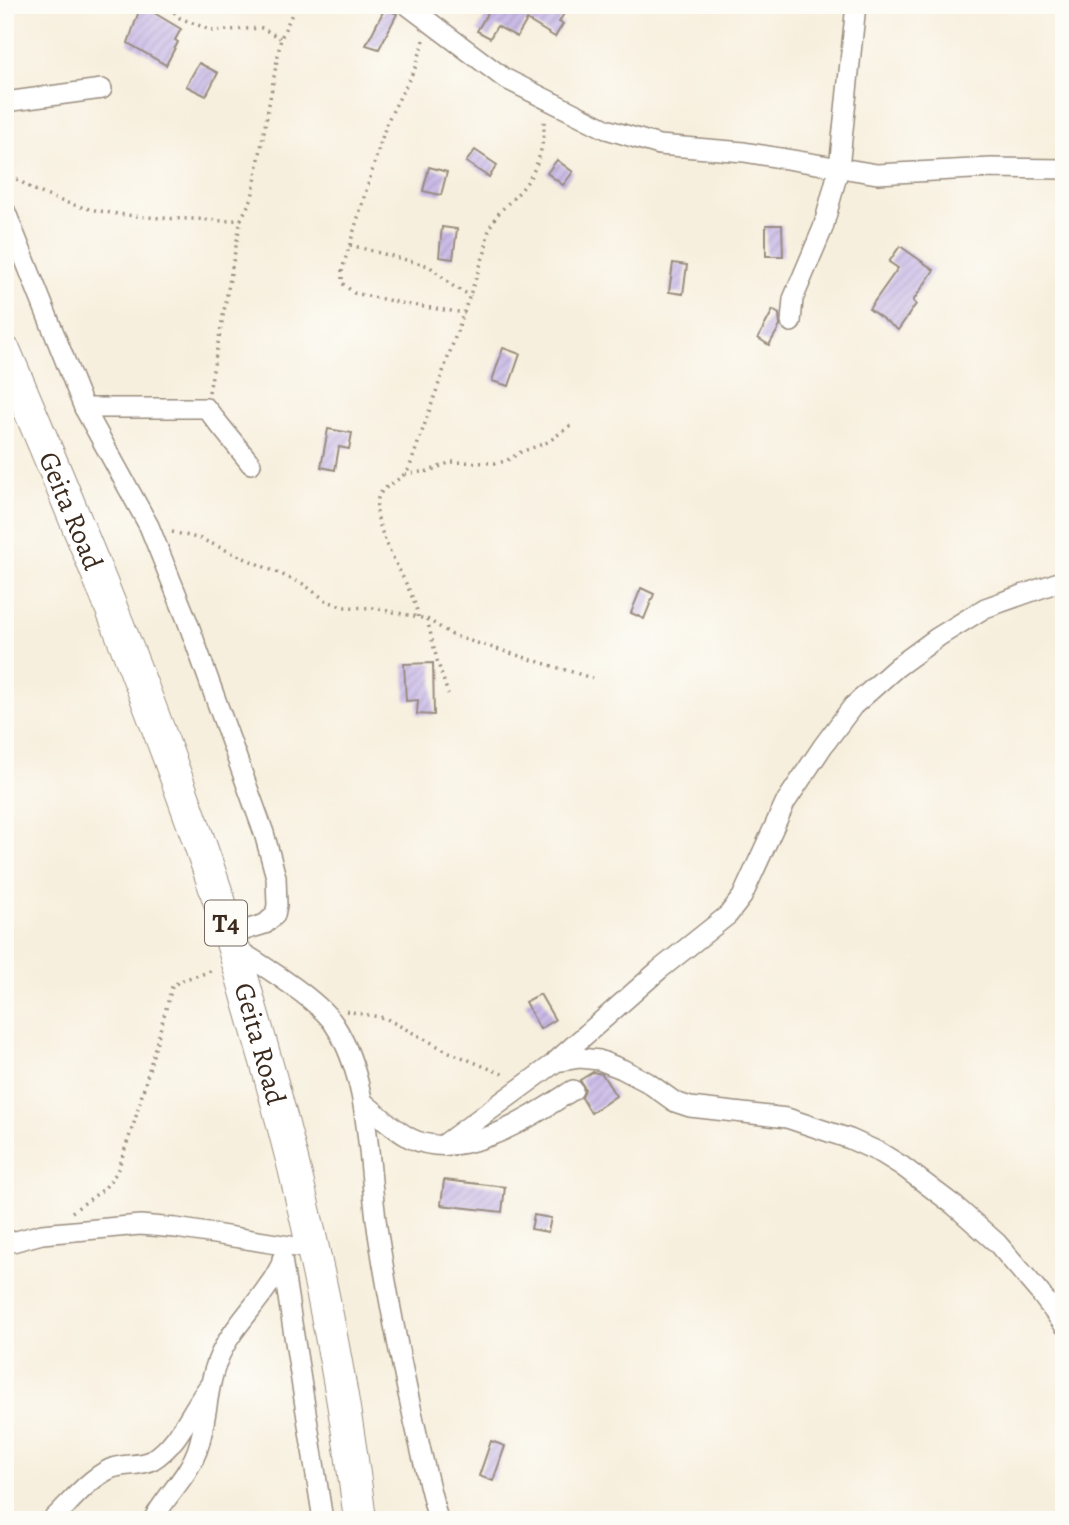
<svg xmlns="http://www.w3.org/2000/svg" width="1069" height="1525" viewBox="0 0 1069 1525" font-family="Alegreya,serif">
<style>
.building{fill:url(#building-hatch)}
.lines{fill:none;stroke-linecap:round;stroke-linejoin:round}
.minor-casing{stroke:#998c7e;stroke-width:22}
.trunk-casing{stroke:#998c7e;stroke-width:34}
.path{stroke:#998c7e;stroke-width:3.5;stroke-dasharray:2 5;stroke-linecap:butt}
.minor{stroke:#fff;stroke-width:19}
.trunk{stroke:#fff;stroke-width:32}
.labels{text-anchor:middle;stroke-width:5;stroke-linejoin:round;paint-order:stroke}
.shield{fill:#fdfcf7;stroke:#75695f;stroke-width:2}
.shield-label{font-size:26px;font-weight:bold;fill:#3b2a1e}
.street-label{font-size:28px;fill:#3b2a1e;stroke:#fdfcf7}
</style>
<defs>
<pattern id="building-hatch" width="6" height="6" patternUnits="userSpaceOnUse" patternTransform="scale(1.75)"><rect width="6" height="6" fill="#cabbe7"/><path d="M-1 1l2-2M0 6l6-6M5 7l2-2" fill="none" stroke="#aea1c6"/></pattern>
</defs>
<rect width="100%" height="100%" fill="#fdfcf7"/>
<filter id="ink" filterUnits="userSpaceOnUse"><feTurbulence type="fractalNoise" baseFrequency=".0143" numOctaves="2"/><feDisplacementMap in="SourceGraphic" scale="14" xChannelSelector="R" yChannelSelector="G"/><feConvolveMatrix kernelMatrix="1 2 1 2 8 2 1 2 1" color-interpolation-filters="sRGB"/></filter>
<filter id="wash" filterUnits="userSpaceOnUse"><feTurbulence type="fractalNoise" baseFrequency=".00686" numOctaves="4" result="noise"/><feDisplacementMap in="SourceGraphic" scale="28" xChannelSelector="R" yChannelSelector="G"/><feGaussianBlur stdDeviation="1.57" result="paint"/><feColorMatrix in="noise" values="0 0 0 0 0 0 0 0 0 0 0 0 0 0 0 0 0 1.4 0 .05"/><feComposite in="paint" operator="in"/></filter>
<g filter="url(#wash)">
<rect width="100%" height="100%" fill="#f7efdd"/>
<g id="blocks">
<g class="building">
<polygon points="141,5 181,29 175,40 178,42 166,65 128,43"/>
<polygon points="492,5 569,5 559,22 563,24 555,37 527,20 517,37 497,26 490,38 477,31"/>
<polygon points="385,8 397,14 379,49 366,45"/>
<polygon points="199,63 218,73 206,96 186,86"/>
<polygon points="475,150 497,165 489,177 466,162"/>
<polygon points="557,160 573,172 563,185 547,173"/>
<polygon points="429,167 447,172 441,195 423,191"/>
<polygon points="766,225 782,225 783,256 766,256"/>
<polygon points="442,227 457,229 453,259 439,257"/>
<polygon points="900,246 934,270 913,301 916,304 898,330 869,309 898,268 889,262"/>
<polygon points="673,263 687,265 683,294 669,292"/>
<polygon points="773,310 779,314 780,326 769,345 758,338"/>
<polygon points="503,348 520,354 509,386 492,381"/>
<polygon points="328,429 352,433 349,449 339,447 335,470 321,467"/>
<polygon points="641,588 654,594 644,619 631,613"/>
<polygon points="433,663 434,715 417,714 418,700 406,701 404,664"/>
<polygon points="540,994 555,1020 540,1029 525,1002"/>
<polygon points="593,1072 602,1074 616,1096 591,1113 582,1098 585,1089 580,1080"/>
<polygon points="444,1180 505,1187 502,1212 441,1205"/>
<polygon points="534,1215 551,1218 548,1232 531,1229"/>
<polygon points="491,1441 505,1446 493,1481 479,1476"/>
</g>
</g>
</g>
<g filter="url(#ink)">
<use href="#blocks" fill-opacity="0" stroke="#998c7e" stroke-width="2"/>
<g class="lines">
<defs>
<g id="minor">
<polyline points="407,5 504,78 606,129 659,145 744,152 877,174 991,168 1064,169"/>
<polyline points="5,102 102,89"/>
<polyline points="5,210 84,408 149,526 187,620 264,833 276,877 277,905 275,915 265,924 229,935"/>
<polyline points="791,322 793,299 823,228 839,168 856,5"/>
<polyline points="84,408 206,408 251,464"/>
<path d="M233,947C259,963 318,999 334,1024C373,1084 367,1171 379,1240C394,1334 414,1427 438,1520"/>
<polyline points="556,1061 659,970 728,915 742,897 785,803 823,746 853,706 897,667 938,637 985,608 1064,580"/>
<path d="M363,1102C378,1114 393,1129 410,1138C462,1164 531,1117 573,1090"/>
<polyline points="443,1145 556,1062 580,1058 599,1060 622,1069 647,1082 675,1102 690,1107 787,1118 850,1139 881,1153 902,1166 955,1206 997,1243 1040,1293 1064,1325"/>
<polyline points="5,1244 42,1234 140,1225 176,1228 315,1250"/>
<polyline points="282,1259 323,1520"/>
<path d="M52,1520C70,1503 87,1480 110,1469C123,1463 139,1467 152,1460C179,1444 191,1410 209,1386"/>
<path d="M153,1520C166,1495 187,1478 197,1451C208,1420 206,1387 219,1357C231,1330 252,1310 268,1286C274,1279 278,1270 282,1263"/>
</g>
<g id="trunk">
<path id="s1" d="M5,352C82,533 158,716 220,903C231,938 241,973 251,1009C300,1176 339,1346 360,1520"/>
</g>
</defs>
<use href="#minor" class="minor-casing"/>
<use href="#trunk" class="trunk-casing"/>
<g class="path">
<polyline points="173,5 175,13 180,18 213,31 262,28 280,38"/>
<polyline points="424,40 416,66 387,122 342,270 342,283 354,293 411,305 465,313"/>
<path d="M5,171C16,178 26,186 37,191C84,214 141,218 192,219C209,219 224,223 241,219L252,198L281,38L296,5"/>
<polyline points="350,245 429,266 453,286 471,296"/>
<polyline points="209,392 241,219"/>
<polyline points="405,474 429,471 451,462 497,463 506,461 521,452 548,442 574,423"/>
<polyline points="172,532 201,539 303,584 327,601 344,607 374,608 427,619 437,660 448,694"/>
<path d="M418,617C416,588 363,522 380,494C385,486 401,480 409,469L486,249C487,218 502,211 521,190C538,170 545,144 544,118"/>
<polyline points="427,619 454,636 592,678"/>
<polyline points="346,1011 385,1018 447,1051 507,1076"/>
<path d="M72,1212L104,1189L117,1172L135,1120L172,987C183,976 201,977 214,969"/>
</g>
<use href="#minor" class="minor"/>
<use href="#trunk" class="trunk"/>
</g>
</g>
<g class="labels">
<rect class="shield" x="205" y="900.5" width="42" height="45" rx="5"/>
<g class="shield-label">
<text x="226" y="932">T4</text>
</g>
<g class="street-label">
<text dy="10" stroke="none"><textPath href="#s1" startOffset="172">Geita Road</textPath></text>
<text dy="10" stroke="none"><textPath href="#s1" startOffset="738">Geita Road</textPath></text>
</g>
</g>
<rect width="1069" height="1525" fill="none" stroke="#fdfcf7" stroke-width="28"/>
</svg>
